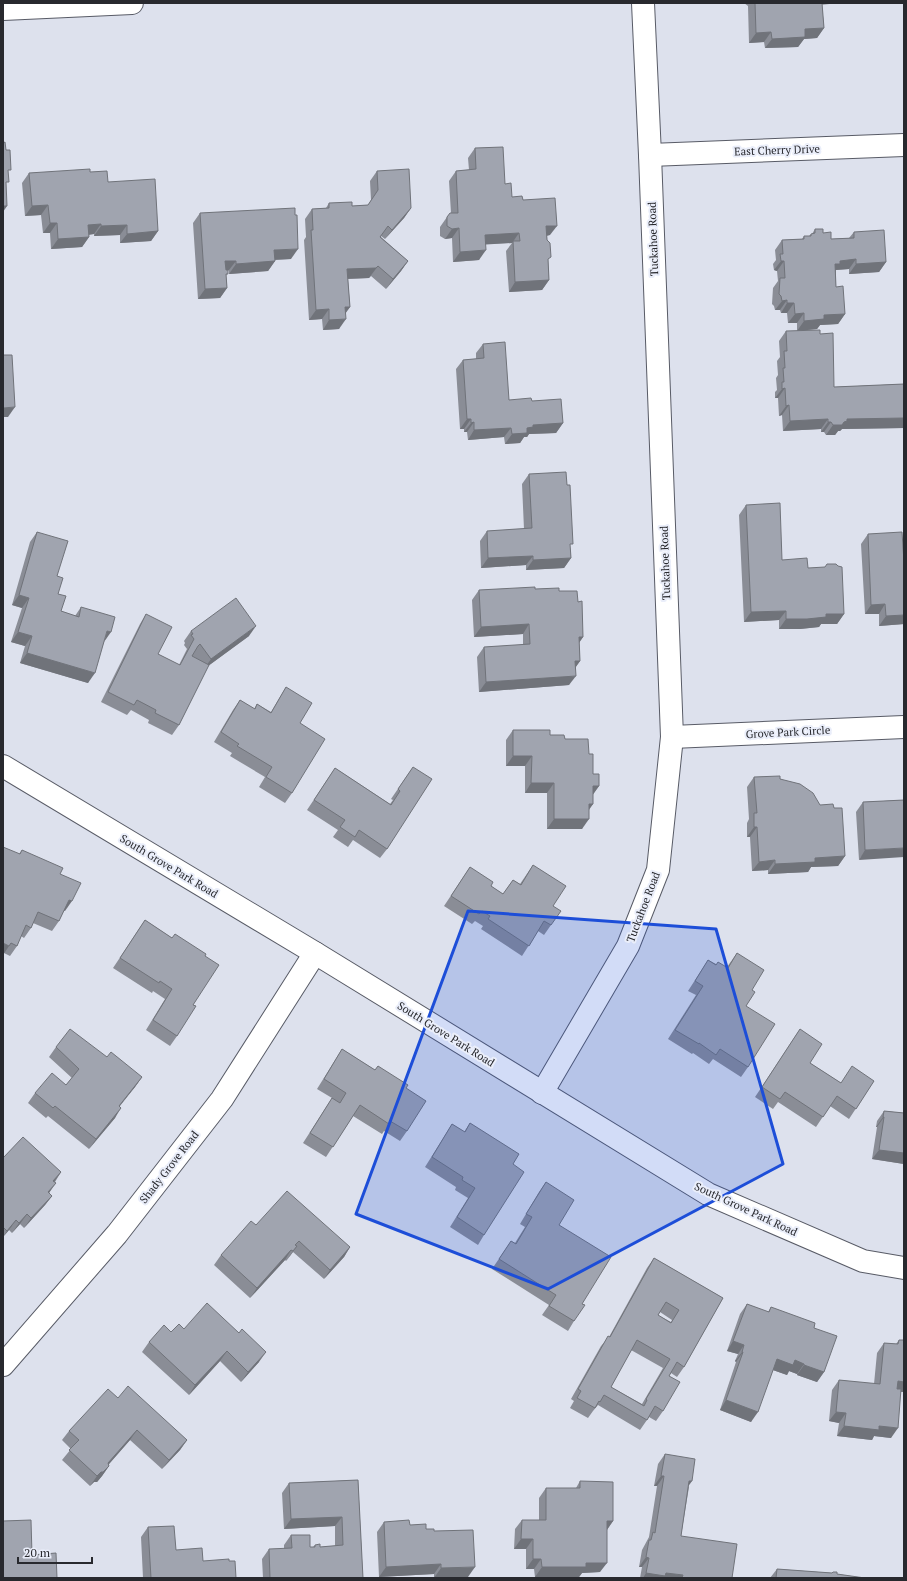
<svg xmlns="http://www.w3.org/2000/svg" width="907" height="1581" viewBox="0 0 907 1581" font-family="'PT Serif',serif">
<style>
.lines{fill:none;stroke-linecap:round;stroke-linejoin:round}
.street-casing{stroke:#585b66;stroke-width:24}
.street{stroke:#fff;stroke-width:22}
.wall{fill:#8a8d96;fill-rule:evenodd}
.shaded-wall{fill:#70737a}
.building{fill:#a0a4af;stroke:#70737a;fill-rule:evenodd}
.marked{fill:#1d4ed8;fill-opacity:0.2;stroke:#1d4ed8;stroke-width:3;stroke-linejoin:round}
.labels{text-anchor:middle;stroke-width:4;stroke-linejoin:round;paint-order:stroke}
.street-label{font-size:11px;fill:#28292e;stroke:#eaeefa}
</style>
<rect width="100%" height="100%" fill="#dde1ed"/>
<g class="lines">
<defs>
<g id="street">
<polyline points="3,9 132,3"/>
<polyline points="650,155 904,145"/>
<polyline points="672,737 904,727"/>
<polyline points="3,766 315,953 708,1194 863,1261 904,1268"/>
<polyline points="542,1093 628,946 658,870 672,737 650,155 643,3"/>
<polyline points="3,1365 117,1234 222,1099 315,953"/>
</g>
</defs>
<use href="#street" class="street-casing"/>
<use href="#street" class="street"/>
</g>
<g class="wall">
<polygon points="744,3 841,3 822,4 824,28 817,38 804,39 798,47 765,48 764,42 749,43 748,6"/>
<polygon points="475,148 505,184 512,197 523,200 550,235 547,236 549,280 542,290 509,292 506,251 512,243 485,244 479,260 453,262 452,238 445,239 440,236 440,227 447,217 451,213 449,181 456,171 469,170 468,158"/>
<polygon points="377,171 411,208 404,218 385,239 381,236 381,237 408,261 401,271 386,289 371,276 369,278 348,279 350,307 345,313 339,329 323,330 322,319 309,320 304,240 306,237 305,219 312,209 326,208 329,203 352,206 368,205 371,200 370,181"/>
<polygon points="90,172 108,182 158,231 151,241 120,243 120,235 94,236 94,234 89,235 89,237 82,247 51,249 50,233 43,233 41,215 25,216 22,183 29,173"/>
<polygon points="200,213 291,259 275,260 275,261 268,271 229,274 229,270 228,271 226,276 227,288 220,298 198,299 193,223"/>
<polygon points="815,229 823,233 831,239 849,238 854,232 886,262 879,272 849,274 849,269 836,270 836,287 845,314 838,324 820,325 817,329 797,331 797,323 788,323 787,313 781,313 780,310 775,310 774,306 772,304 773,288 778,281 777,271 774,270 773,264 776,260 775,250 782,240 802,239 804,236 809,236 811,234 812,234"/>
<polygon points="786,331 820,334 834,387 904,384 904,428 842,429 840,431 838,431 835,435 826,435 824,432 821,432 821,429 783,431 782,415 779,416 778,398 775,398 775,392 777,390 776,378 778,375 777,361 780,357 779,341"/>
<polygon points="483,344 509,400 532,401 563,423 556,433 529,434 527,437 524,437 520,443 505,444 504,437 468,440 467,432 464,432 464,429 460,429 456,369 463,360 476,359 476,353"/>
<polygon points="529,474 570,548 571,558 564,568 526,570 526,565 481,568 480,541 487,531 524,529 522,484"/>
<polygon points="746,505 782,560 808,568 844,614 837,624 821,624 819,627 800,629 779,629 779,620 744,622 739,515"/>
<polygon points="37,532 57,576 58,594 61,611 75,616 81,607 104,642 88,683 20,663 25,646 11,642 22,608 12,605 30,542"/>
<polygon points="868,534 904,624 879,626 879,614 865,614 861,544"/>
<polygon points="535,589 559,591 578,602 583,637 579,643 580,661 575,668 569,685 479,692 477,657 484,647 523,645 523,634 474,637 472,600 479,590"/>
<polygon points="146,614 158,654 179,665 187,649 184,645 185,643 184,641 191,631 249,636 208,666 179,725 172,735 148,723 149,720 131,710 127,715 101,702 140,624"/>
<polygon points="286,687 300,723 292,793 285,803 259,787 265,777 230,756 232,753 214,742 233,710 240,700 254,709 257,704 271,712"/>
<polygon points="513,730 550,735 565,739 589,754 593,774 599,786 593,794 593,804 589,810 582,829 547,829 547,793 525,793 525,766 506,766 506,740"/>
<polygon points="413,767 387,849 380,858 353,840 348,847 333,837 338,830 307,810 335,768 390,804 393,800 391,799"/>
<polygon points="754,777 780,779 820,805 834,808 845,856 838,866 811,867 808,872 768,874 768,870 752,871 750,837 747,837 747,823 749,819 747,787"/>
<polygon points="904,800 859,860 856,812 863,802"/>
<polygon points="22,850 60,874 65,911 64,910 59,921 52,931 33,923 31,928 24,938 21,936 17,946 10,956 4,953 19,854"/>
<polygon points="533,865 553,906 551,925 544,935 538,931 522,956 481,929 483,926 475,921 472,924 444,906 470,867 491,886 503,894 513,880 520,884"/>
<polygon points="145,920 172,938 205,956 193,1005 177,1036 170,1046 146,1030 165,999 153,991 152,993 113,968"/>
<polygon points="737,953 752,990 746,1006 748,1067 741,1077 713,1059 709,1064 693,1053 692,1054 668,1039 696,995 688,991 708,960 716,964 727,967"/>
<polygon points="800,1029 810,1063 841,1083 874,1081 849,1119 830,1106 816,1127 778,1102 773,1109 755,1097"/>
<polygon points="56,1047 107,1057 142,1077 135,1087 119,1106 115,1118 89,1149 48,1116 46,1118 28,1103 35,1093 66,1085 72,1078 49,1057"/>
<polygon points="342,1049 375,1070 378,1066 406,1088 407,1131 400,1141 384,1131 382,1134 353,1116 326,1157 303,1143 332,1098 317,1089"/>
<polygon points="884,1111 904,1113 904,1164 872,1159 877,1127 876,1127 877,1121"/>
<polygon points="470,1123 513,1164 484,1235 478,1245 450,1227 468,1198 455,1190 456,1187 425,1167 452,1124 464,1132"/>
<polygon points="3,1158 61,1172 55,1182 49,1193 52,1196 45,1205 24,1228 20,1224 12,1233 9,1230 3,1237"/>
<polygon points="546,1182 559,1225 582,1304 574,1321 568,1331 542,1315 549,1305 492,1269 511,1241 515,1243 525,1227 520,1224 539,1192"/>
<polygon points="256,1225 350,1247 344,1257 324,1279 293,1252 286,1261 285,1260 250,1298 214,1265 221,1255"/>
<path d="M654,1258L723,1298L684,1367L677,1377L671,1373L669,1376L663,1411L656,1421L649,1417L640,1430L598,1405L593,1411L588,1418L570,1408L574,1401L571,1399L601,1346L609,1337L647,1268ZM660,1312L672,1320L671,1322L658,1315ZM631,1350L663,1368L642,1404L611,1387Z"/>
<polygon points="747,1304 768,1312 771,1307 814,1328 824,1372 817,1382 797,1375 797,1374 789,1371 787,1375 773,1370 751,1422 720,1410 736,1362 735,1361 738,1354 727,1351 740,1314"/>
<polygon points="184,1329 259,1362 241,1382 220,1361 189,1395 142,1352 149,1342 171,1332"/>
<polygon points="899,1340 904,1340 904,1392 901,1392 891,1438 874,1436 872,1440 837,1436 839,1423 829,1421 832,1390 839,1380 874,1384 877,1353 884,1343 896,1344"/>
<polygon points="118,1398 187,1440 180,1450 162,1469 130,1440 109,1464 109,1466 102,1476 97,1482 94,1482 90,1486 62,1460 71,1449 62,1440 69,1431"/>
<polygon points="665,1454 689,1487 681,1536 732,1578 640,1578 642,1567 639,1567 642,1550 649,1537 657,1486 654,1486 658,1464"/>
<polygon points="358,1480 363,1578 263,1578 262,1559 269,1549 284,1549 284,1545 291,1535 310,1547 313,1547 315,1545 320,1547 335,1546 335,1526 284,1529 282,1493 289,1483"/>
<polygon points="580,1481 613,1521 607,1530 600,1572 582,1573 579,1577 535,1577 534,1569 526,1569 526,1549 514,1549 515,1529 522,1520 539,1520 539,1498 546,1488 576,1488"/>
<polygon points="384,1522 410,1525 434,1531 468,1577 434,1578 434,1574 379,1577 377,1532"/>
<polygon points="148,1527 176,1550 203,1561 229,1561 236,1578 143,1578 141,1537"/>
<polygon points="777,1569 832,1573 833,1572 837,1574 865,1578 770,1578"/>
</g>
<g class="shaded-wall">
<polygon points="819,3 841,3 818,5"/>
<polygon points="824,28 817,38 804,39 798,47 765,48 772,39 805,29"/>
<polygon points="771,32 764,42 749,43 756,33"/>
<polygon points="48,205 41,215 25,216 32,206"/>
<polygon points="3,206 7,206 3,212"/>
<polygon points="411,208 404,218 385,239 392,230"/>
<polygon points="50,223 57,223 50,233 43,233"/>
<polygon points="101,224 94,234 81,235 88,225"/>
<polygon points="127,225 120,235 94,236 101,226"/>
<polygon points="546,226 557,226 550,235 539,236"/>
<polygon points="459,228 452,238 445,239 452,229"/>
<polygon points="158,231 151,241 120,243 127,234"/>
<polygon points="519,233 512,243 478,245 485,235"/>
<polygon points="89,237 82,247 51,249 58,239"/>
<polygon points="298,249 291,259 267,260 274,250"/>
<polygon points="486,250 479,260 453,262 460,252"/>
<polygon points="856,259 849,269 835,270 835,264 840,261"/>
<polygon points="225,261 236,261 229,270 218,271"/>
<polygon points="275,261 268,271 229,274 236,264"/>
<polygon points="408,261 401,271 386,289 393,279"/>
<polygon points="781,261 784,261 777,271 774,270"/>
<polygon points="886,262 879,272 849,274 856,264"/>
<polygon points="378,266 369,278 341,279 347,269"/>
<polygon points="549,280 542,290 509,292 515,282"/>
<polygon points="227,288 220,298 198,299 205,289"/>
<polygon points="787,300 780,310 775,310 782,301"/>
<polygon points="787,303 794,303 787,313 781,313"/>
<polygon points="345,307 350,307 343,317"/>
<polygon points="329,309 322,319 309,320 316,310"/>
<polygon points="804,313 797,323 788,323 795,314"/>
<polygon points="845,314 838,324 820,325 817,329 797,331 804,321 824,315"/>
<polygon points="346,319 339,329 323,330 329,320"/>
<polygon points="785,388 778,398 775,398 782,389"/>
<polygon points="789,405 782,415 779,416 786,406"/>
<polygon points="15,407 8,417 3,417 3,408"/>
<polygon points="904,418 904,428 842,429 840,431 838,431 835,435 826,435 833,425 844,422 847,419"/>
<polygon points="467,419 471,419 464,429 460,429"/>
<polygon points="828,419 821,429 783,431 790,421"/>
<polygon points="474,422 467,432 464,432 471,423"/>
<polygon points="828,422 831,422 824,432 821,432"/>
<polygon points="563,423 556,433 529,434 527,437 524,437 520,443 505,444 512,434 533,425"/>
<polygon points="511,428 504,437 468,440 474,430"/>
<polygon points="533,556 526,565 481,568 488,558"/>
<polygon points="571,558 564,568 526,570 533,560"/>
<polygon points="19,595 29,598 22,608 12,605"/>
<polygon points="885,604 879,614 865,614 871,605"/>
<polygon points="786,611 779,620 744,622 751,612"/>
<polygon points="826,614 844,614 837,624 821,624 819,627 800,629 779,629 786,619"/>
<polygon points="904,615 904,624 879,626 886,616"/>
<polygon points="529,624 523,634 474,637 481,627"/>
<polygon points="256,626 249,636 204,669 211,659"/>
<polygon points="107,631 111,632 104,642"/>
<polygon points="18,632 32,636 25,646 11,642"/>
<polygon points="579,637 583,637 576,647"/>
<polygon points="27,653 95,673 88,683 20,663"/>
<polygon points="575,661 580,661 573,671"/>
<polygon points="576,676 569,685 479,692 486,682"/>
<polygon points="513,756 532,756 525,766 506,766"/>
<polygon points="531,783 554,783 547,793 525,793"/>
<polygon points="593,786 599,786 592,796"/>
<polygon points="589,804 593,804 586,813"/>
<polygon points="554,819 589,819 582,829 547,829"/>
<polygon points="754,827 757,827 750,837 747,837"/>
<polygon points="904,848 904,857 859,860 865,850"/>
<polygon points="845,856 838,866 811,867 808,872 768,874 775,864 815,858"/>
<polygon points="775,860 768,870 752,871 759,862"/>
<polygon points="69,900 72,901 65,911 62,910"/>
<polygon points="3,943 9,946 3,955"/>
<polygon points="142,1077 135,1087 112,1116 119,1106"/>
<polygon points="121,1108 115,1118 89,1149 96,1139"/>
<polygon points="883,1117 884,1117 877,1127 876,1127"/>
<polygon points="879,1150 904,1153 904,1164 872,1159"/>
<polygon points="61,1172 54,1182 53,1181"/>
<polygon points="56,1183 49,1193 48,1192"/>
<polygon points="52,1196 45,1205 24,1228 31,1218"/>
<polygon points="27,1214 20,1224 12,1233 19,1223"/>
<polygon points="16,1220 9,1230 3,1237 7,1231"/>
<polygon points="297,1246 290,1256 286,1261 293,1251"/>
<polygon points="350,1247 344,1257 324,1279 330,1270"/>
<polygon points="291,1250 285,1260 250,1298 257,1288"/>
<polygon points="733,1341 744,1345 738,1354 727,1351"/>
<polygon points="227,1351 220,1361 189,1395 195,1385"/>
<polygon points="266,1352 259,1362 241,1382 248,1372"/>
<polygon points="742,1352 743,1352 736,1362 735,1361"/>
<polygon points="777,1359 795,1360 804,1364 797,1374 789,1371 787,1375 770,1369"/>
<polygon points="804,1365 824,1372 817,1382 797,1375"/>
<polygon points="898,1381 904,1382 904,1392 891,1391"/>
<polygon points="726,1400 758,1412 751,1422 720,1410"/>
<polygon points="836,1412 846,1413 839,1423 829,1421"/>
<polygon points="844,1426 879,1426 898,1428 891,1438 874,1436 872,1440 837,1436"/>
<polygon points="137,1430 130,1440 102,1472 109,1466 102,1476 97,1482 94,1482 90,1486 97,1476"/>
<polygon points="187,1440 180,1450 162,1469 169,1460"/>
<polygon points="661,1476 664,1476 657,1486 654,1486"/>
<polygon points="689,1481 692,1481 685,1491"/>
<polygon points="342,1517 335,1526 284,1529 291,1519"/>
<polygon points="607,1521 613,1521 606,1531"/>
<polygon points="521,1539 533,1539 526,1549 514,1549"/>
<polygon points="646,1557 649,1558 642,1567 639,1567"/>
<polygon points="533,1559 541,1559 534,1569 526,1569"/>
<polygon points="586,1563 607,1563 600,1572 582,1573 579,1577 535,1577 542,1567"/>
<polygon points="441,1564 434,1574 379,1577 386,1567"/>
<polygon points="475,1567 468,1577 434,1578 441,1568"/>
<polygon points="646,1573 666,1573 683,1575 681,1578 643,1578"/>
</g>
<g class="building">
<polygon points="755,3 822,3 824,28 805,29 805,37 772,39 771,32 756,33"/>
<polygon points="5,142 6,150 10,150 11,170 8,170 9,182 6,182 7,206 3,206 3,143"/>
<polygon points="503,147 505,184 511,183 512,197 522,196 523,200 555,198 557,226 546,226 547,240 550,243 551,257 548,259 549,280 515,282 513,241 520,241 519,233 485,235 486,250 460,252 459,228 452,229 447,226 447,217 450,213 458,213 456,171 476,169 475,148"/>
<polygon points="90,169 90,172 107,171 108,182 155,179 158,231 127,234 127,225 101,226 101,224 88,225 89,237 58,239 57,223 50,223 48,205 32,206 29,173"/>
<polygon points="409,169 411,208 392,230 388,226 380,237 408,261 393,279 378,266 376,268 347,269 350,307 345,307 346,319 329,320 329,309 316,310 311,230 313,230 312,209 329,208 329,203 352,202 352,206 368,205 378,190 377,171"/>
<polygon points="295,208 295,215 297,215 298,249 274,250 275,261 236,264 236,261 225,261 226,270 228,270 228,274 226,274 227,288 205,289 200,213"/>
<polygon points="815,229 823,229 823,233 831,232 831,239 854,238 854,232 884,230 886,262 856,264 856,259 840,261 840,264 835,264 836,287 843,286 845,314 824,315 824,319 804,321 804,313 795,314 794,303 787,303 787,300 782,301 781,296 779,294 780,278 785,278 784,261 781,261 780,254 783,254 782,240 804,239 804,236 811,236 811,234 815,233"/>
<polygon points="820,330 820,334 833,333 834,387 904,384 904,418 847,419 847,421 844,422 842,425 833,425 831,422 828,422 828,419 790,421 789,405 786,406 785,388 782,389 782,382 784,382 783,368 785,368 784,351 787,351 786,331"/>
<polygon points="505,342 509,400 531,398 532,401 561,399 563,423 533,425 533,427 527,428 527,433 512,434 511,428 474,430 474,422 471,423 471,419 467,419 463,360 484,358 483,344"/>
<polygon points="3,355 12,355 15,407 3,408"/>
<polygon points="566,472 567,485 570,485 573,544 570,544 571,558 533,560 533,556 488,558 487,531 532,528 529,474"/>
<polygon points="780,503 782,560 807,558 808,568 825,567 827,564 836,564 838,566 842,567 844,614 826,614 826,617 807,619 786,619 786,611 751,612 746,505"/>
<polygon points="37,532 68,541 57,576 63,578 58,594 66,596 61,611 79,617 81,607 115,617 111,632 107,631 95,673 27,653 32,636 18,632 29,598 19,595"/>
<polygon points="902,532 904,562 904,615 886,616 885,604 871,605 868,534"/>
<polygon points="535,587 535,589 559,588 559,591 577,591 578,602 582,601 583,637 579,637 580,661 575,661 576,676 486,682 484,647 530,644 529,624 481,627 479,590"/>
<polygon points="236,598 256,626 211,659 200,644 198,646 192,656 209,665 179,725 155,713 156,710 137,700 134,705 108,692 146,614 172,627 158,654 180,665 194,639 191,635 193,634 191,631"/>
<polygon points="286,687 312,703 300,723 325,739 292,793 266,777 272,767 237,746 239,744 221,732 240,700 255,709 257,704 271,713"/>
<polygon points="513,730 550,730 550,735 564,735 565,739 588,739 589,754 593,754 593,774 599,774 599,786 593,786 593,804 589,804 589,819 554,819 554,783 531,783 532,756 513,756"/>
<polygon points="413,767 432,779 387,849 359,830 355,837 340,827 345,820 314,800 335,768 391,805 400,791 398,789"/>
<polygon points="780,776 780,779 800,784 813,793 820,805 833,804 834,808 842,808 845,856 815,858 815,862 775,864 775,860 759,862 757,827 754,827 754,813 757,813 754,777"/>
<polygon points="904,800 904,848 865,850 863,802"/>
<polygon points="3,847 20,854 22,850 63,868 60,874 81,883 72,901 69,900 59,921 38,912 31,928 26,925 17,946 11,943 9,946 3,943"/>
<polygon points="533,865 566,886 553,906 561,911 551,925 544,921 529,946 488,919 490,916 482,911 479,914 451,896 470,867 493,882 491,886 503,894 513,880 521,885"/>
<polygon points="145,920 172,938 175,934 206,954 205,956 219,965 193,1005 196,1006 177,1036 153,1020 172,989 160,981 159,983 120,958"/>
<polygon points="737,953 764,970 752,990 755,992 746,1006 775,1024 748,1067 720,1049 716,1055 699,1043 699,1044 675,1030 703,986 695,981 708,960 716,965 718,962 728,968"/>
<polygon points="70,1029 107,1057 111,1052 142,1077 119,1106 121,1108 96,1139 55,1106 53,1108 35,1093 52,1073 66,1085 79,1069 56,1047"/>
<polygon points="800,1029 822,1044 810,1063 841,1083 852,1066 874,1081 856,1109 837,1096 823,1117 785,1092 780,1099 762,1087"/>
<polygon points="342,1049 375,1070 378,1066 408,1085 406,1088 426,1101 407,1131 390,1121 389,1124 360,1105 333,1147 310,1133 332,1098 340,1103 346,1093 324,1079"/>
<polygon points="884,1111 904,1113 904,1153 879,1150 884,1117 883,1117"/>
<polygon points="470,1123 519,1154 513,1164 524,1172 484,1235 457,1217 475,1188 462,1180 463,1177 432,1157 452,1124 465,1132"/>
<polygon points="23,1137 61,1172 53,1181 56,1183 48,1192 52,1196 31,1218 27,1214 19,1223 16,1220 7,1231 3,1227 3,1158"/>
<polygon points="546,1182 574,1200 559,1225 611,1257 582,1304 585,1305 574,1321 549,1306 556,1295 499,1259 511,1241 516,1244 532,1217 526,1214"/>
<polygon points="287,1191 350,1247 330,1270 299,1241 295,1245 297,1246 293,1251 291,1250 257,1288 221,1255 251,1221 256,1225"/>
<path d="M654,1258L723,1298L684,1367L677,1362L669,1376L680,1382L663,1411L655,1406L647,1420L604,1395L600,1402L599,1401L595,1408L577,1398L581,1391L578,1389L608,1336L610,1337ZM666,1302L679,1310L671,1323L658,1315ZM637,1340L670,1359L646,1399L647,1400L644,1406L611,1387Z"/>
<polygon points="207,1303 239,1333 242,1329 266,1352 248,1372 227,1351 195,1385 149,1342 164,1325 171,1332 179,1324 184,1329"/>
<polygon points="747,1304 769,1312 771,1307 815,1323 814,1328 837,1336 824,1372 804,1365 804,1364 795,1360 793,1365 777,1359 758,1412 726,1400 743,1352 742,1352 744,1345 733,1341"/>
<polygon points="899,1340 904,1340 904,1382 898,1381 897,1389 901,1389 898,1428 879,1426 879,1430 844,1426 846,1413 836,1412 839,1380 880,1384 884,1343 898,1344"/>
<polygon points="128,1386 187,1440 169,1460 137,1430 108,1463 109,1466 103,1472 101,1472 97,1476 69,1450 79,1440 69,1431 108,1389 118,1398"/>
<polygon points="665,1454 695,1459 692,1481 689,1481 681,1536 737,1544 732,1578 682,1578 683,1575 666,1573 665,1576 646,1573 649,1558 646,1557 649,1540 651,1540 653,1532 655,1533 664,1476 661,1476"/>
<polygon points="358,1480 363,1578 270,1578 269,1549 292,1548 291,1535 310,1535 310,1547 315,1547 315,1545 320,1544 320,1547 343,1545 342,1517 291,1519 289,1483"/>
<polygon points="580,1481 613,1482 613,1521 607,1521 607,1563 586,1563 586,1567 542,1567 541,1559 533,1559 533,1539 521,1539 522,1520 546,1520 546,1488 580,1488"/>
<polygon points="31,1520 32,1555 56,1553 57,1578 3,1578 3,1521"/>
<polygon points="409,1520 410,1525 426,1524 426,1529 434,1529 434,1531 473,1530 475,1567 441,1568 441,1564 386,1567 384,1522"/>
<polygon points="174,1526 176,1550 202,1548 203,1561 229,1559 229,1561 235,1561 236,1578 151,1578 148,1527"/>
<polygon points="777,1569 832,1573 833,1572 837,1572 837,1574 865,1578 776,1578"/>
</g>
<path class="marked" d="M468,911L716,929L783,1164L548,1289L356,1214Z"/>
<g class="labels">
<g class="street-label">
<text transform="translate(777 150) rotate(-2)" y="4">East Cherry Drive</text>
<text transform="translate(653 239) rotate(-92)" y="4">Tuckahoe Road</text>
<text transform="translate(665 563) rotate(-92)" y="4">Tuckahoe Road</text>
<text transform="translate(788 732) rotate(-3)" y="4">Grove Park Circle</text>
<text transform="translate(169 866) rotate(31)" y="4">South Grove Park Road</text>
<text transform="translate(643 907) rotate(-69)" y="4">Tuckahoe Road</text>
<text transform="translate(446 1034) rotate(32)" y="4">South Grove Park Road</text>
<text transform="translate(169 1167) rotate(-52)" y="4">Shady Grove Road</text>
<text transform="translate(746 1209) rotate(25)" y="4">South Grove Park Road</text>
</g>
</g>
<rect width="907" height="1581" fill="none" stroke="#28292e" stroke-width="8"/>
<path d="M18 1557v6h74v-6" fill="none" stroke="#28292e" stroke-width="2"/>
<text x="24" y="1557" font-size="12" fill="#28292e" stroke="#eaeefa" stroke-width="3" paint-order="stroke">20 m</text>
</svg>
